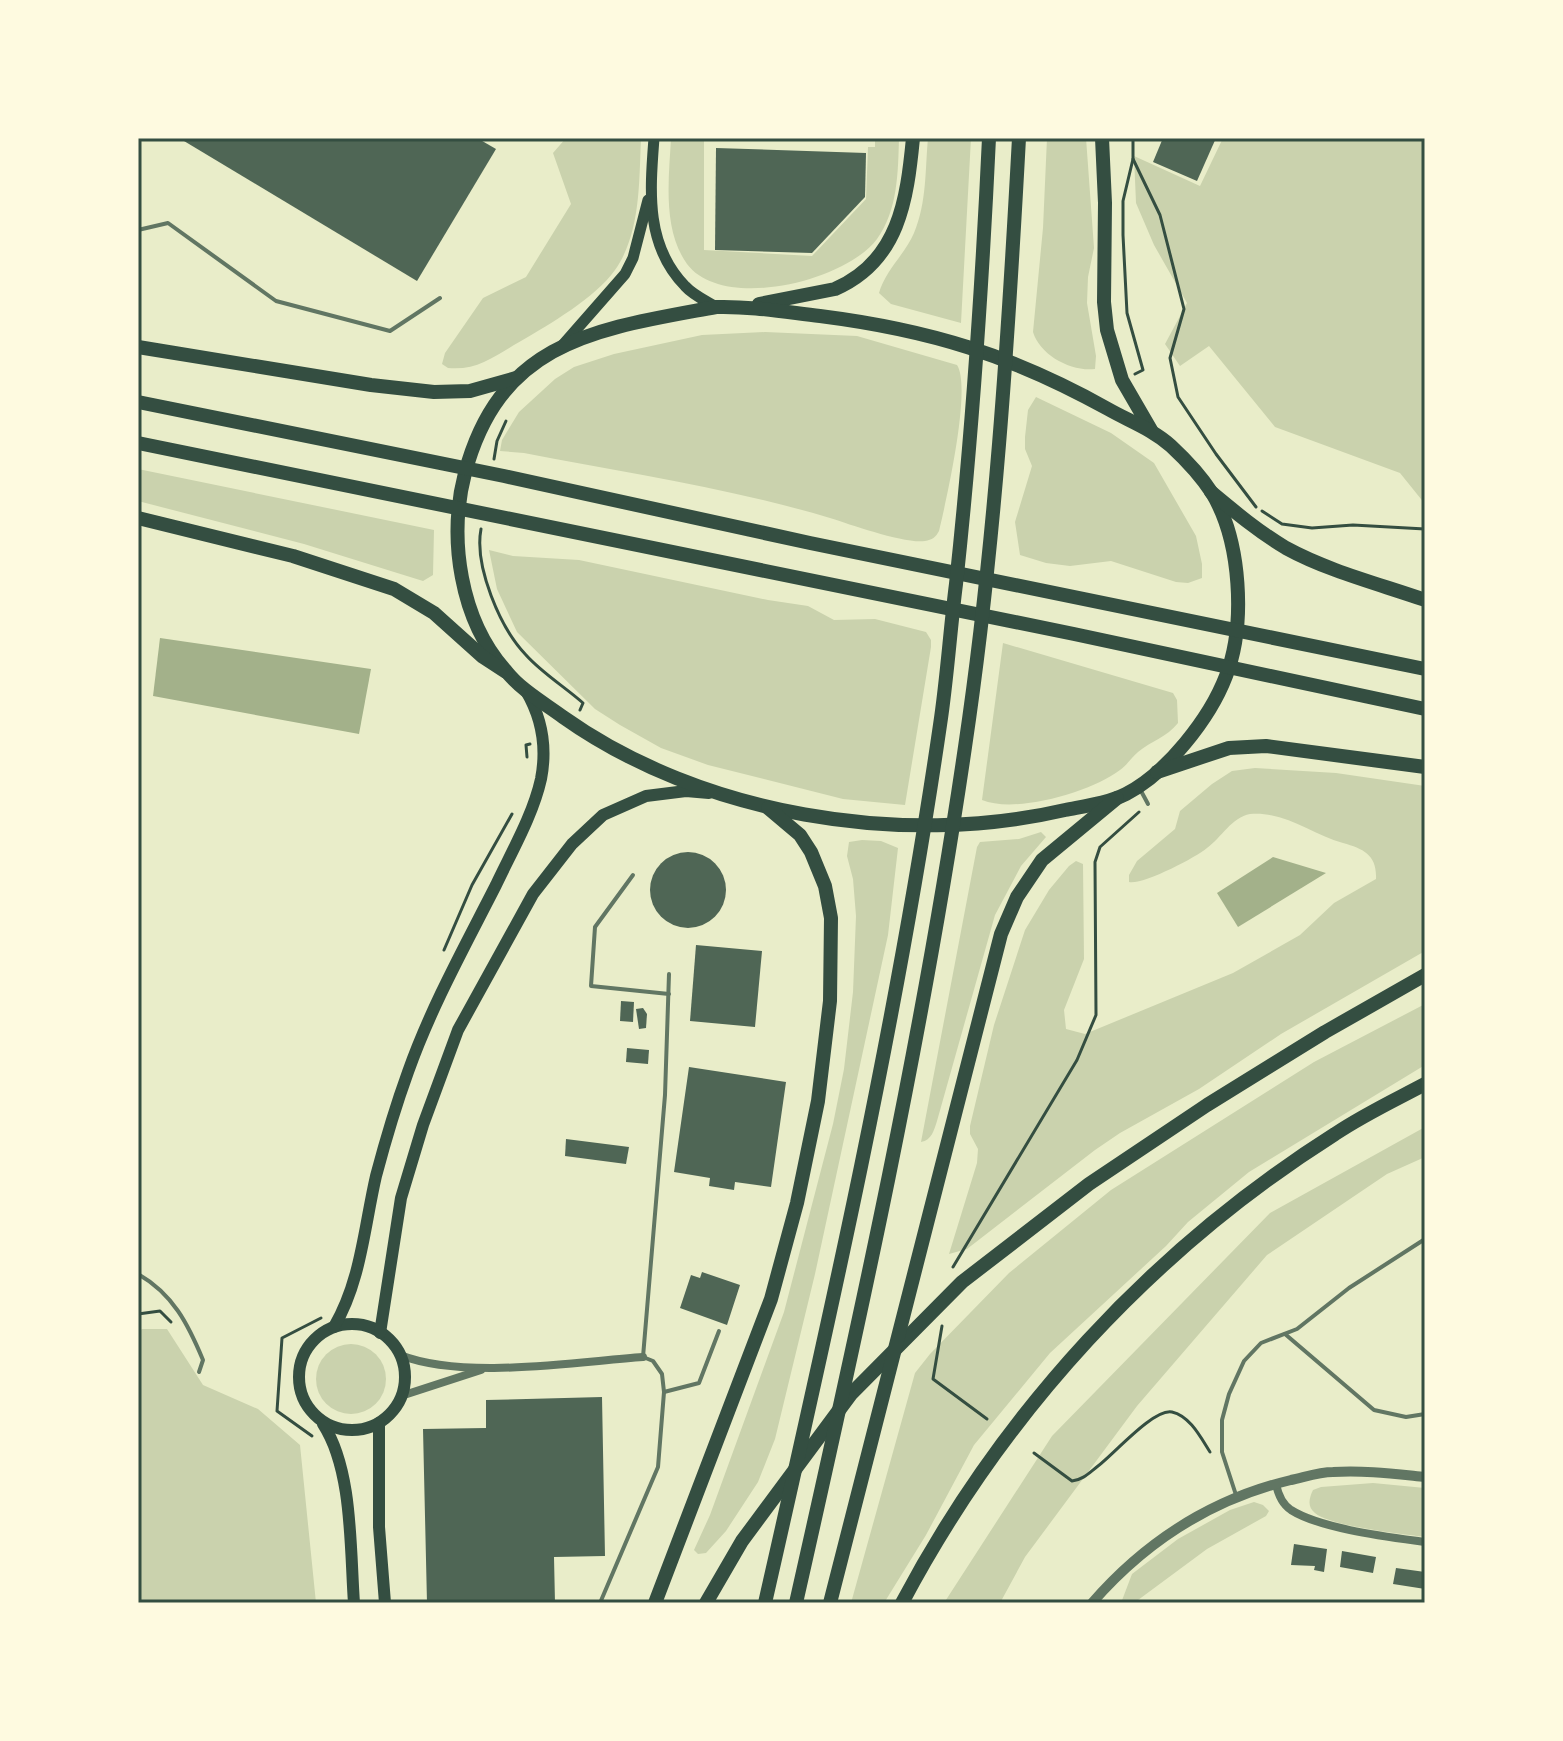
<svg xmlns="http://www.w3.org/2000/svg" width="1563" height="1741" viewBox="0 0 1563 1741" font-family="'Work Sans',sans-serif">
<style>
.green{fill:#cad2ad}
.water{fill:#a3b18a}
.building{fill:#4f6655}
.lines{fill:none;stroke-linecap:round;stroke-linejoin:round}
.path{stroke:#344e41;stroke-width:3}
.service{stroke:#617663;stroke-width:4}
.minor{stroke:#617663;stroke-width:8}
.tertiary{stroke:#617663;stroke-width:10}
.secondary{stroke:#344e41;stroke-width:11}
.primary{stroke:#344e41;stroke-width:12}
.trunk{stroke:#344e41;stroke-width:14}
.motorway{stroke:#344e41;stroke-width:14}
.neatline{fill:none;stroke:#344e41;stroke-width:3}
</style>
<rect width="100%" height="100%" fill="#e9edc9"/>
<g class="green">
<path d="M566,138H641C639,181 641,233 615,270C595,298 550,324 521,341C496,355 478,371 448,368L442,364L445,353L483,298L526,277L571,204L553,153Z"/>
<path d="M671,138H704V250L812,256L866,199L868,147H875V138H899C898,172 898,210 877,239C846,281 723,312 687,264C662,229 669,178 671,138Z"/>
<path d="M928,138H971L961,323L891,304L879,293C885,271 905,254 914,233C927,202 925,170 928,138Z"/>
<path d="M1047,138H1086L1094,248L1088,277L1087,303L1096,356L1095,369C1071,372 1040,355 1033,332L1043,228Z"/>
<polygon points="1223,138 1425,138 1425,504 1400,473 1275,427 1209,346 1180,366 1165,344 1187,303 1154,245 1136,203 1134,156 1200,186"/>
<path d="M765,332L857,336L957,365C972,388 946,502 939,531C936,537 932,540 925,541C905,544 852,525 830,518C730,488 626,473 524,453L500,451L502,440L519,412L555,379L574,367L614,354L702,335Z"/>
<polygon points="1036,397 1111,433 1154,463 1196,536 1202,564 1202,578 1188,583 1176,582 1111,561 1070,566 1046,563 1020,555 1015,522 1032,466 1025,449 1025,437 1028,410"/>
<polygon points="138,469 434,530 433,575 423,581 304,544 138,501"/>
<polygon points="489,550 513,556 579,560 768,600 808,606 834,620 875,619 926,632 931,640 931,647 905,805 843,799 708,765 661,748 620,725 595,709 517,632 497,589"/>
<path d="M1003,643L1173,693L1177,700L1178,723C1167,737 1151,741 1138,752C1131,758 1127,765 1120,770C1091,792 1016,814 982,800Z"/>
<path d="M1255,768L1336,773L1425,786V951L1281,1034L1199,1089L1120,1133L1095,1150L967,1249L949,1254L977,1163L978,1149L970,1134V1126L994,1025L1025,930L1049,890L1069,866L1076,861L1083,864L1084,959L1064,1010L1066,1029L1085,1034L1233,973L1300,935L1334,903L1376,879C1377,855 1364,849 1343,843C1311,834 1285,811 1250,814C1232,817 1221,838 1207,848C1195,858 1143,885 1129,882V875L1137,861L1175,829L1180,811L1212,784L1232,771Z"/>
<path d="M1041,832L1046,837L1021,866L995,915L937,1121C934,1130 932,1140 921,1142L977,847L980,842L1019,839Z"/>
<polygon points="862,840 881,841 898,848 888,935 815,1274 775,1439 758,1482 726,1531 706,1553 698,1554 694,1550 710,1515 784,1312 833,1124 844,1069 853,992 856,916 853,879 847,856 849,842"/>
<polygon points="1425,1004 1425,1065 1249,1172 1188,1222 1166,1246 1050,1353 974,1445 926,1535 884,1603 851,1603 915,1373 930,1354 1009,1273 1111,1190 1314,1062"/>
<polygon points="1425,1127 1425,1157 1387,1174 1267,1255 1137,1406 1025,1557 1000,1603 944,1603 1052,1436 1270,1213"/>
<polygon points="142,1329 167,1329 203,1385 258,1409 300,1445 316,1603 138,1603 138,1332"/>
<circle cx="351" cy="1379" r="35"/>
<path d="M1373,1483L1425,1488V1537C1402,1534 1330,1526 1315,1513C1307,1507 1309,1498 1313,1490L1321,1487Z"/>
<polygon points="1254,1502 1263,1505 1269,1511 1266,1516 1207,1549 1134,1603 1121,1603 1132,1574 1178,1539 1230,1510"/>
</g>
<g class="water">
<polygon points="160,638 371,669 359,734 153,696"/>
<polygon points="1273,857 1326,873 1238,927 1217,893"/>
</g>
<g class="building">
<polygon points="179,138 477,138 496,149 417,281"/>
<polygon points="1163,138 1216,138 1197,181 1153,162"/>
<polygon points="716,148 866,153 865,197 812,253 715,250"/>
<circle cx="688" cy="890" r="38"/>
<polygon points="696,945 762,951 755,1027 690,1021"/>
<polygon points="621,1001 634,1002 633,1022 620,1021"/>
<polygon points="643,1008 647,1014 646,1028 639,1029 636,1009"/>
<polygon points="627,1048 649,1050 648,1064 626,1062"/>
<polygon points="689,1067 786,1082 771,1187 735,1182 734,1190 709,1186 710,1178 674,1172"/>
<polygon points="566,1139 629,1147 626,1164 565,1156"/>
<polygon points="702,1272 740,1285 727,1325 680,1308 691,1275 700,1278"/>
<polygon points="602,1397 605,1556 554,1557 555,1603 427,1603 423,1429 486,1428 486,1400"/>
<polygon points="1294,1544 1327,1549 1324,1572 1314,1570 1315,1566 1291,1565"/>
<polygon points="1342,1551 1376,1557 1373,1573 1340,1567"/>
<polygon points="1396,1568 1425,1572 1425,1589 1393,1584"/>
</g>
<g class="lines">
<g class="path">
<polyline points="1133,138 1133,159 1123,201 1123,235 1127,313 1143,370 1135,374"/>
<polyline points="1133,159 1160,215 1184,309 1170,358 1178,397 1216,454 1256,507"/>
<polyline points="494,459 497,441 506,421"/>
<polyline points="1262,511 1282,524 1312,528 1353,525 1425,529"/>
<path d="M481,529C474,566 500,628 526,655C542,673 565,687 583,703L580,710"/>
<polyline points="527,757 526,745 530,744"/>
<polyline points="444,950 472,885 512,814"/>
<polyline points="953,1267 1077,1060 1096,1015 1095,862 1100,847 1139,812"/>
<polyline points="138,1314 160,1311 171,1322"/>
<polyline points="942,1326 933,1379 987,1419"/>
<polyline points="312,1436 277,1411 282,1338 321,1318"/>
<path d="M1034,1453L1072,1481C1083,1480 1090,1472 1098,1466C1114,1454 1154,1408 1172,1412C1190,1416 1201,1438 1210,1452"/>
</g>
<g class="service">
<polyline points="138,230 168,223 276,301 390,331 440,298"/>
<polyline points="1140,789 1148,804"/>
<polyline points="633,875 595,927 591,986 669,994"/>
<path d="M138,1274C173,1294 188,1324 203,1360L199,1372"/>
<polyline points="1285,1334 1374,1410 1406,1417 1425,1414"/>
<polyline points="664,1392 699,1383 719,1331"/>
<polyline points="1236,1495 1222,1452 1222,1420 1229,1394 1244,1361 1261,1343 1297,1329 1349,1288 1425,1239"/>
<polyline points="600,1603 658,1467 664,1392 662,1374 653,1361 643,1357 665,1095 669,974"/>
</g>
<g class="minor">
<path d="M400,1355C464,1380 573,1362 643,1357"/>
<polyline points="401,1396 481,1370"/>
<path d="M1276,1484C1278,1494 1282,1504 1291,1510C1321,1529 1389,1537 1425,1542"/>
</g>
<path class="tertiary" d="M1092,1603C1145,1542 1212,1499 1291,1480C1305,1477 1319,1472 1333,1472C1364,1470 1395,1474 1425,1477"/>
<g class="secondary">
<path d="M654,138C650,191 645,245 685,286C693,295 706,301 716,307"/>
<polyline points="561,347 625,274 633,258 648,200"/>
</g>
<g class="primary">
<circle cx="352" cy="1377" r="53"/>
<path d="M334,1327C361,1281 364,1228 376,1176C385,1142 396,1105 408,1072C431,1007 465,946 496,885C512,851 533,815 541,779C547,748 542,718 526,691"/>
<polyline points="380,1333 401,1198 423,1125 458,1030 533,894 572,844 603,815 646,796 686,791 709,793"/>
<polyline points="379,1423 379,1527 385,1603"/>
<path d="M323,1424C353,1470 350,1549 354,1603"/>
</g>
<g class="trunk">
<polyline points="1102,138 1105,203 1104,302 1107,330 1122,380 1151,430"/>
<path d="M759,304L835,289C899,261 907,200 913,138"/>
<path d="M716,307C751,306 785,312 820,316C930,330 1011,355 1108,409C1129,421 1152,429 1171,446C1185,459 1201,476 1212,493C1241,541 1246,624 1226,676C1210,718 1167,773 1126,794C1108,803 1085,806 1065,810C902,848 701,815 563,717C544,703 521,690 506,671C460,620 448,538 465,473C501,339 598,329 716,307Z"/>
</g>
<g class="motorway">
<polyline points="138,347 371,385 434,392 470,391 516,378"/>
<polyline points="138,402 504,476 810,543 1425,669"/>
<polyline points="138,443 1074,634 1425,709"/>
<path d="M1211,492C1235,512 1259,532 1286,548C1328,571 1379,584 1425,600"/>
<polyline points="138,518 293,556 394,589 434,613 483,657 506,672"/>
<polyline points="1157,772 1229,748 1266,746 1425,767"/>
<polyline points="655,1603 771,1299 797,1203 818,1101 830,1001 831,918 825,886 811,852 800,835 768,808"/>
<polyline points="706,1603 742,1541 851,1394 962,1282 1089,1184 1207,1105 1325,1032 1425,975"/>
<path d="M765,1603C831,1312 897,1021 940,725C947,679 950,631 956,584C972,436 982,287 989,138"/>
<path d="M796,1603C860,1319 923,1035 965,747C995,545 1008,341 1019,138"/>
<polyline points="830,1603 1001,934 1017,897 1042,860 1117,798"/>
<path d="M902,1603C1003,1412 1152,1250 1335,1134C1363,1115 1395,1100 1425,1084"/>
</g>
</g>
<rect width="1563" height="1741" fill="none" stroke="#fefae0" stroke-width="280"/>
<rect x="140" y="140" width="1283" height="1461" class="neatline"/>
</svg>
